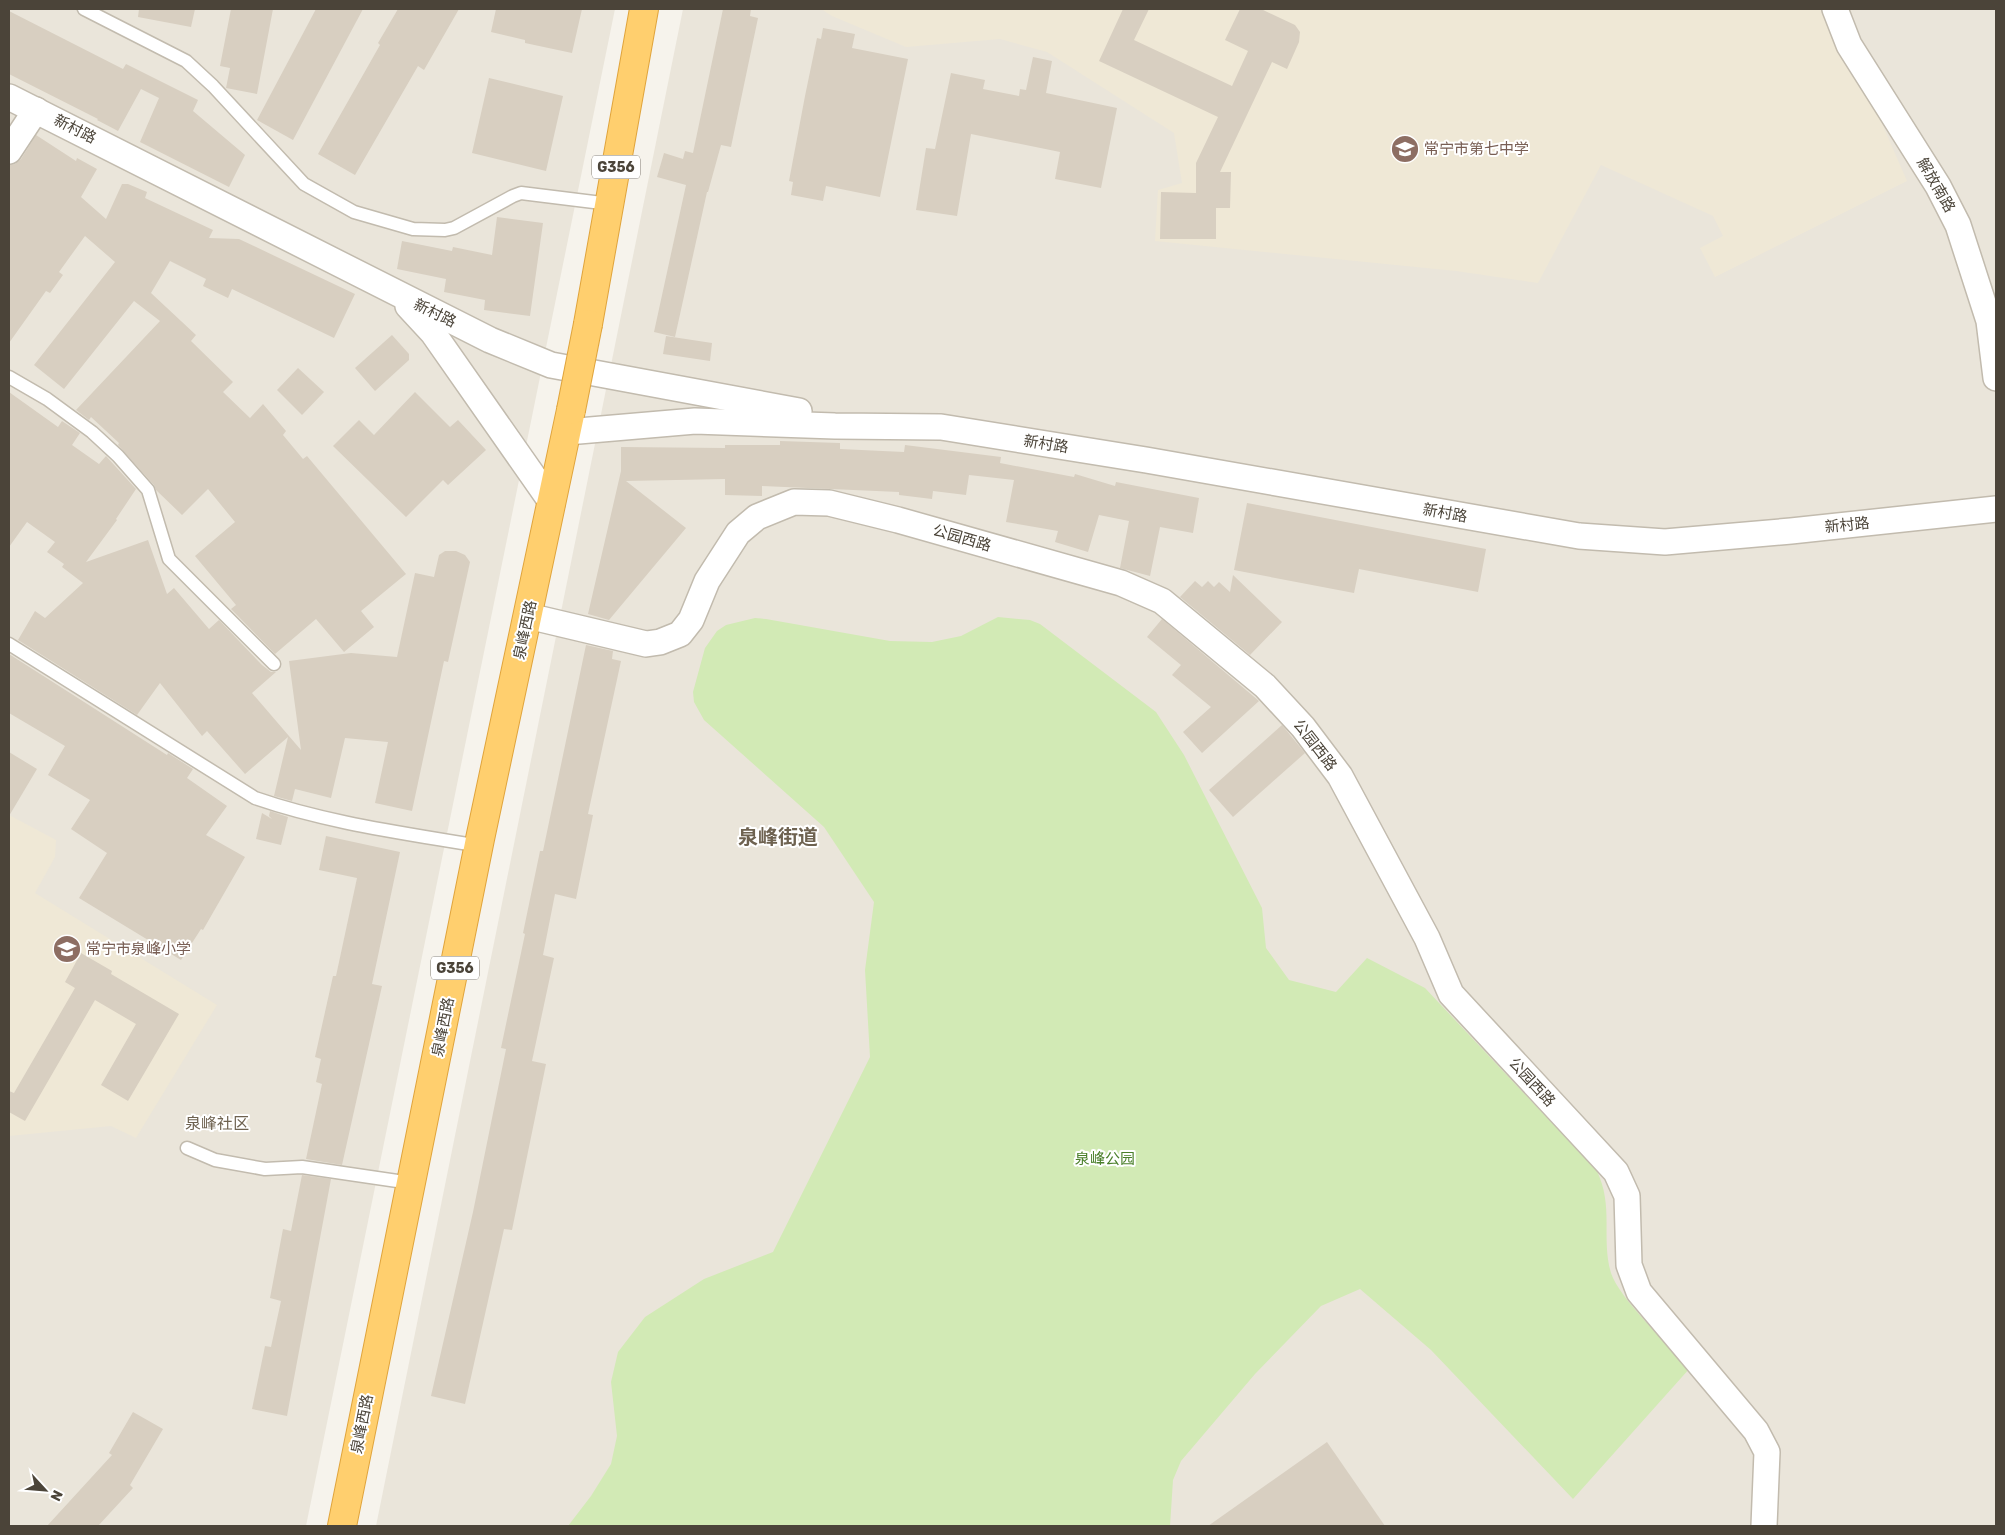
<svg xmlns="http://www.w3.org/2000/svg" width="2005" height="1535" viewBox="0 0 2005 1535" font-family="Rubik,'Noto Sans SC',sans-serif">
<style>
.residential{fill:#eae5da}
.education{fill:#efe8d6}
.green{fill:#d2eab5}
.building{fill:#d8cfc1}
.lines{fill:none;stroke-linecap:round;stroke-linejoin:round}
.lane-casing{stroke:#c2bbae;stroke-width:15}
.street-casing{stroke:#c2bbae;stroke-width:28}
.highway-casing{stroke:#e0a43c;stroke-width:30}
.lane{stroke:#fff;stroke-width:12}
.street{stroke:#fff;stroke-width:25}
.highway{stroke:#ffcf6e;stroke-width:28}
.highway-bridge-casing{stroke:#e0a43c;stroke-width:30;stroke-linecap:butt}
.highway-bridge{stroke:#ffcf6e;stroke-width:28}
.labels{text-anchor:middle;stroke-width:4;stroke-linejoin:round;paint-order:stroke}
.shield{fill:#fff;stroke:#817c74;stroke-width:1}
.shield-label{font-size:14px;font-weight:bold;fill:#4b4439}
.street-label{font-size:15px;fill:#4b4439;stroke:#fff}
.education-label{font-size:15px;fill:#785e54;stroke:#fff;text-anchor:start}
.park-label{font-size:15px;fill:#4a7f2a;stroke:#fff}
.neighbourhood-label{font-size:16px;fill:#6e6250;stroke:#fff}
.district-label{font-size:20px;font-weight:bold;fill:#6e6250;stroke:#fff}
</style>
<rect width="100%" height="100%" fill="#f6f3ec"/>
<g class="residential">
<polygon points="9,9 615,9 306,1526 9,1526"/>
<polygon points="683,9 1996,9 1996,1526 376,1526"/>
</g>
<g class="education">
<polygon points="821,9 1832,9 1907,181 1715,277 1700,248 1723,236 1713,216 1601,165 1538,283 1456,271 1155,241 1158,190 1182,183 1174,133 1047,52 1000,39 906,47 832,16"/>
<polygon points="9,815 56,840 55,857 35,893 217,1005 136,1138 111,1126 9,1136"/>
</g>
<path class="green" d="M998,617L1030,620L1040,624L1156,712L1184,755L1262,908L1266,948L1289,980L1336,992L1367,958L1425,988L1597,1171C1614,1207 1601,1238 1611,1273C1619,1298 1670,1347 1690,1368L1573,1499L1431,1350L1360,1289L1321,1306L1255,1374L1181,1461L1173,1480L1170,1526H568L591,1496L611,1464L617,1436L611,1382L618,1352L645,1317L704,1279L773,1252L870,1057L865,970L874,902L824,827L704,720L694,702L693,692L705,648L717,631L726,625L755,618L766,619L890,641L932,642L961,636Z"/>
<g class="building">
<polygon points="139,9 195,9 191,27 138,17"/>
<polygon points="231,9 273,9 257,94 226,88 230,68 220,66"/>
<polygon points="316,9 363,9 293,140 257,120"/>
<polygon points="398,9 459,9 424,70 418,66 355,175 318,154 380,45 378,43"/>
<polygon points="496,9 582,9 572,53 525,43 525,40 491,32"/>
<polygon points="723,9 751,9 750,16 758,18 731,147 721,145 708,192 707,192 675,337 654,332 686,185 657,177 664,153 683,159 685,151 693,153"/>
<polygon points="1123,9 1149,9 1134,40 1232,86 1248,51 1225,40 1240,9 1261,9 1295,25 1300,32 1299,42 1287,69 1272,62 1220,172 1231,172 1230,208 1216,208 1216,239 1160,239 1161,192 1196,193 1196,163 1218,117 1099,61"/>
<polygon points="9,11 123,69 126,64 198,100 193,111 245,155 229,187 140,142 159,98 141,89 118,131 97,120 98,119 9,74"/>
<polygon points="823,28 855,34 852,48 908,59 880,197 826,186 823,201 791,195 793,182 789,181 805,96 817,38 821,39"/>
<polygon points="1033,57 1052,61 1046,93 1117,108 1101,188 1055,179 1060,152 971,134 957,216 916,210 926,148 935,149 951,73 985,80 983,89 1019,96 1020,89 1026,90"/>
<polygon points="489,78 563,96 546,171 472,153"/>
<polygon points="36,135 76,161 77,158 97,169 81,197 106,219 122,184 128,184 147,192 145,198 213,230 209,238 239,239 355,294 334,338 232,289 228,298 203,286 206,279 170,261 151,293 196,335 191,341 233,382 223,392 250,418 263,404 286,431 283,435 303,459 307,456 406,574 361,611 374,627 344,652 316,619 275,654 231,609 236,605 195,556 235,522 208,489 182,515 156,490 154,485 118,445 119,443 91,417 89,420 76,410 160,321 134,301 64,389 34,365 115,262 85,236 59,272 63,275 50,293 46,291 9,343 9,165 15,164 21,159"/>
<polygon points="497,217 543,223 530,316 484,310 485,300 444,292 446,279 397,269 402,241 452,251 453,247 492,255"/>
<polygon points="392,335 409,354 409,360 375,391 355,368"/>
<polygon points="666,336 712,343 710,361 663,354"/>
<polygon points="298,368 324,392 302,415 277,390"/>
<polygon points="9,392 58,427 62,421 80,433 72,445 99,464 106,456 136,489 116,519 117,520 86,562 148,540 167,594 174,588 209,629 219,620 262,665 271,672 276,672 252,693 301,750 289,661 351,653 397,657 415,573 434,577 439,555 445,551 456,551 465,555 470,562 448,662 444,661 412,811 375,803 388,742 345,738 331,798 295,789 292,801 285,799 274,796 288,737 245,774 207,731 202,736 160,683 137,715 18,640 35,611 45,618 83,583 62,567 64,564 47,552 55,542 27,522 9,547"/>
<polygon points="415,392 450,427 458,420 486,450 448,485 443,480 406,517 333,446 359,420 374,435"/>
<polygon points="780,441 840,443 840,449 904,452 905,445 1001,457 1000,463 1074,477 1075,474 1115,486 1116,482 1199,498 1193,533 1160,527 1150,576 1120,568 1129,521 1099,515 1088,552 1055,542 1058,531 1006,522 1014,480 969,475 966,495 933,491 932,499 899,495 899,492 762,486 762,496 725,495 725,479 626,481 686,528 609,620 588,614 621,471 621,447 725,448 725,445 780,445"/>
<polygon points="1247,503 1486,549 1478,592 1359,569 1354,593 1234,570"/>
<polygon points="1233,575 1282,622 1250,655 1180,597 1195,581 1202,587 1208,581 1214,587 1219,582 1230,592"/>
<polygon points="1162,619 1259,701 1202,753 1183,732 1211,707 1172,675 1181,665 1147,637"/>
<polygon points="586,645 613,651 612,659 621,661 588,814 593,815 576,899 555,894 543,955 554,958 532,1061 546,1064 512,1230 504,1229 465,1404 431,1396 473,1212 506,1049 501,1048 525,934 523,933 540,851 543,851"/>
<polygon points="9,654 167,755 168,753 193,769 187,778 227,806 206,835 245,857 203,930 201,929 181,960 79,898 107,853 71,829 90,800 48,775 65,746 9,713"/>
<polygon points="1282,725 1305,753 1233,817 1209,790"/>
<polygon points="9,752 37,769 9,816"/>
<polygon points="270,811 288,817 281,845 256,839 262,813 272,819 269,816"/>
<polygon points="326,836 400,852 372,984 382,986 342,1165 306,1159 322,1084 316,1082 321,1059 315,1057 333,976 336,976 357,878 319,870"/>
<polygon points="81,953 112,971 111,974 179,1014 128,1101 101,1085 136,1024 95,1000 25,1121 9,1112 9,1091 14,1093 75,988 65,982"/>
<polygon points="302,1175 331,1179 287,1416 252,1409 265,1346 271,1347 281,1301 270,1298 283,1229 291,1231"/>
<polygon points="133,1412 163,1429 130,1485 133,1488 98,1526 47,1526 112,1455 109,1453"/>
<polygon points="1327,1442 1385,1526 1208,1526"/>
</g>
<g class="lines">
<defs>
<g id="lane">
<polyline points="84,9 186,61 213,86 304,184 354,212 413,229 445,230 454,228 513,196 521,193 610,204"/>
<polyline points="9,377 47,399 92,432 118,456 148,490 169,559 274,664"/>
<path d="M9,644L255,798C327,823 404,833 479,846"/>
<polyline points="187,1148 215,1160 265,1169 302,1167 411,1183"/>
</g>
<g id="street">
<polyline points="1835,9 1849,45 1938,186 1958,225 1989,321 1996,378"/>
<polyline points="9,97 490,340 551,365 799,411"/>
<polyline points="9,151 36,110"/>
<polyline points="408,306 433,333 552,503"/>
<polyline points="567,432 695,421 835,426 941,427 1146,460 1579,536 1665,542 1791,531 1996,509"/>
<polyline points="528,616 646,644 660,642 680,634 691,620 707,581 738,533 757,517 794,502 829,503 898,520 1121,583 1162,601 1265,686 1303,727 1340,776 1427,938 1451,994 1616,1172 1627,1196 1629,1265 1639,1292 1756,1431 1767,1452 1764,1526"/>
</g>
<g id="highway">
<polyline points="588,324 644,9"/>
<polyline points="342,1526 480,839 571,410"/>
</g>
</defs>
<use href="#lane" class="lane-casing"/>
<use href="#street" class="street-casing"/>
<use href="#highway" class="highway-casing"/>
<use href="#lane" class="lane"/>
<use href="#street" class="street"/>
<use href="#highway" class="highway"/>
<defs>
<polyline id="highway-bridge" points="571,410 588,324"/>
</defs>
<use href="#highway-bridge" class="highway-bridge-casing"/>
<use href="#highway-bridge" class="highway-bridge"/>
</g>
<defs>
<symbol id="school-disc" viewBox="-11 -11 22 22"><circle r="9.5" fill="#8d6e63" stroke="#fff"/><path d="M0-5L7-2L0 1L-7-2ZM-4 1L0 2.5L4 1V4Q0 6-4 4Z" fill="#fff"/></symbol>
</defs>
<g fill-rule="evenodd">
<use href="#school-disc" x="1389" y="133" width="32" height="32"/>
<use href="#school-disc" x="51" y="933" width="32" height="32"/>
</g>
<g class="labels">
<g class="shield">
<rect x="592" y="155.5" width="48" height="23" rx="4"/>
<rect x="431" y="956.5" width="48" height="23" rx="4"/>
</g>
<g class="shield-label">
<text x="616" y="172">G356</text>
<text x="455" y="973">G356</text>
</g>
<g class="street-label">
<text transform="translate(75 129) rotate(27)" y="5">新村路</text>
<text transform="translate(1936 185) rotate(60)" y="5">解放南路</text>
<text transform="translate(435 313) rotate(26)" y="5">新村路</text>
<text transform="translate(1046 444) rotate(9)" y="5">新村路</text>
<text transform="translate(1445 513) rotate(10)" y="5">新村路</text>
<text transform="translate(1847 525) rotate(-6)" y="5">新村路</text>
<text transform="translate(962 538) rotate(16)" y="5">公园西路</text>
<text transform="translate(525 630) rotate(-78)" y="5">泉峰西路</text>
<text transform="translate(1315 745) rotate(52)" y="5">公园西路</text>
<text transform="translate(443 1027) rotate(-79)" y="5">泉峰西路</text>
<text transform="translate(1532 1082) rotate(47)" y="5">公园西路</text>
<text transform="translate(362 1424) rotate(-79)" y="5">泉峰西路</text>
</g>
<g class="education-label">
<text x="1424" y="154">常宁市第七中学</text>
<text x="86" y="954">常宁市泉峰小学</text>
</g>
<g class="park-label">
<text x="1105" y="1164">泉峰公园</text>
</g>
<g class="neighbourhood-label">
<text x="217" y="1129">泉峰社区</text>
</g>
<g class="district-label">
<text x="778" y="844">泉峰街道</text>
</g>
</g>
<rect width="2005" height="1535" fill="none" stroke="#4b4439" stroke-width="20"/>
<g transform="translate(45 1490) rotate(116)" stroke="#ffffff" stroke-width="4" paint-order="stroke">
<path d="M0-4L9 19L0 12L-9 19Z" fill="#4b4439"/>
<text y="-8" font-size="14" font-weight="bold" text-anchor="middle" fill="#4b4439">N</text>
</g>
</svg>
